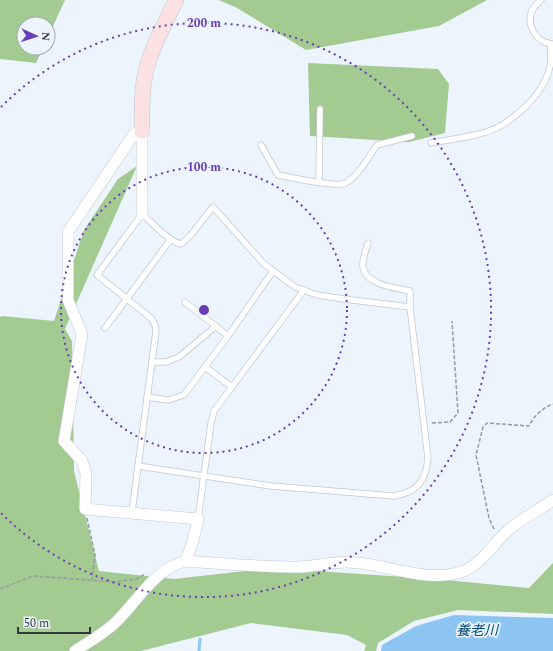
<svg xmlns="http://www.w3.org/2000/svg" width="553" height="651" viewBox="0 0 553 651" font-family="Spectral,'Noto Sans JP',serif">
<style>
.forest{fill:#a3ca91}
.water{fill:#8cc4f2}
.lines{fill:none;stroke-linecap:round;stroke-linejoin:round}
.stream{stroke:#8cc4f2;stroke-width:3}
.lane-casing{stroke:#bfc9d1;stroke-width:7}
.street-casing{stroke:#bfc9d1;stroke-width:12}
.secondary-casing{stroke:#bfc9d1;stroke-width:16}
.path{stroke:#949aa0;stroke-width:1.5;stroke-dasharray:4 2;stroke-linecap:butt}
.lane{stroke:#fff;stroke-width:5.5}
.street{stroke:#fff;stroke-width:11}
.secondary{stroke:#fbe1e1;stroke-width:15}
.ring{fill:none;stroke:#6b3db5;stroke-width:2;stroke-dasharray:2 4}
.labels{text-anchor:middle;stroke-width:3.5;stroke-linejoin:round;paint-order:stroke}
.water-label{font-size:14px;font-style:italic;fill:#004772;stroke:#ecf5fe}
.centre{fill:#6b3db5;stroke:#ecf5fe;stroke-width:2}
.ring-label{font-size:12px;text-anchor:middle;font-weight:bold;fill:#6b3db5;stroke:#ecf5fe;stroke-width:3.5;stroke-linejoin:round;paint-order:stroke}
</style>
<rect width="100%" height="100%" fill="#ecf5fe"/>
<g class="forest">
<polygon points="0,0 65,0 48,37 48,24 24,24 24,48 43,48 36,63 0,59"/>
<polygon points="219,0 487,0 439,26 306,50 237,8"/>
<polygon points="308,63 438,69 449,84 445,133 409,142 310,136"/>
<polygon points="137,166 65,329 72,341 74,471 99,571 174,579 271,568 435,579 529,588 553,563 553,614 458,610 414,621 378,643 376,651 364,651 366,645 347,635 251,623 141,651 0,651 0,317 2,316 54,321 84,230 118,179"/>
</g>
<polygon class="water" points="454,615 553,618 553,651 381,651 382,645 416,626"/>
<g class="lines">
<polyline class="stream" points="199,651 200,639"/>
<defs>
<g id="lane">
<path d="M541,0C539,2 536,5 534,7C524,23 535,42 552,44"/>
<path d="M431,143C447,140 464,138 479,134C510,127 548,93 551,60C551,55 551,50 550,44"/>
<path d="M261,145L278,175C290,177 337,188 346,183C359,175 368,158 377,145L412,136"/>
<polyline points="319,182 320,109"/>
<path d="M368,243C366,250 362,259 363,267C366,285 396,288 410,291V307L428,458C426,481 418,492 394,496L271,486L138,466L156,331L155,325L151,318L97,275L142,214C152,222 169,242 181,244L190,236L213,207L264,264L295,287L317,295L344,299L410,307"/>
<polyline points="185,302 228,336"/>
<polyline points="105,328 171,239"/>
<polyline points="152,362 166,362 179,357 216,326"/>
<polyline points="205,367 232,387"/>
<polyline points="147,397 168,400 184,395 228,336 273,271"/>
<polyline points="132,512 138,466"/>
<polyline points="198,519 211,423 214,411 304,290"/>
</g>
<g id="street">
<polyline points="142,214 142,131 134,134 68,232 68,300 82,334 64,441 82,461 86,474 85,509 198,519 193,541 186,561"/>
<path d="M75,651C89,642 103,634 115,623C137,602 155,568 186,561C223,564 260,567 298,567C314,567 330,562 346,562C383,562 430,586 466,570C486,560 495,540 512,527C525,517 540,509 553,500"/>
</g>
<path id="secondary" d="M142,131C142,113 141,94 145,75C149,52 166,22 176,0"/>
</defs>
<use href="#lane" class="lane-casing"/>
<use href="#street" class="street-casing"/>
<use href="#secondary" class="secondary-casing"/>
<g class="path">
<polyline points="432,423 450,422 458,413 452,321"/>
<polyline points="87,518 95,555 92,580"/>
<path d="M494,529L489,518L476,455L483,427L487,423L529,426C534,416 542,408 553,404"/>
<polyline points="0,589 33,576 115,582 136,579 145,574"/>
</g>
<use href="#lane" class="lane"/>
<use href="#street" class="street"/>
<use href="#secondary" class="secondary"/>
</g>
<g class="ring">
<circle cx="204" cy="310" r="143"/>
<path d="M1 107A287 287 0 1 1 1 513"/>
</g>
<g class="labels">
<g class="water-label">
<text x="477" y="635">養老川</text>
</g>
</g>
<circle cx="204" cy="310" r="6" class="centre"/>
<g class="ring-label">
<text x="204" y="27">200 m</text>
<text x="204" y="171">100 m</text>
</g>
<g transform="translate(36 36) rotate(93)"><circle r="19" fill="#ecf5fe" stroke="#a2a9b0"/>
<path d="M0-3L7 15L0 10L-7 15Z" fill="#6b3db5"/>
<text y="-6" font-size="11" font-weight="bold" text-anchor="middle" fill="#34383b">N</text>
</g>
<path d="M18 627v6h72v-6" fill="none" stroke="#34383b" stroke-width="2"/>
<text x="24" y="627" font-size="12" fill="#34383b" stroke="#ecf5fe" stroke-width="3" paint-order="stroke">50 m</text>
</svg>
